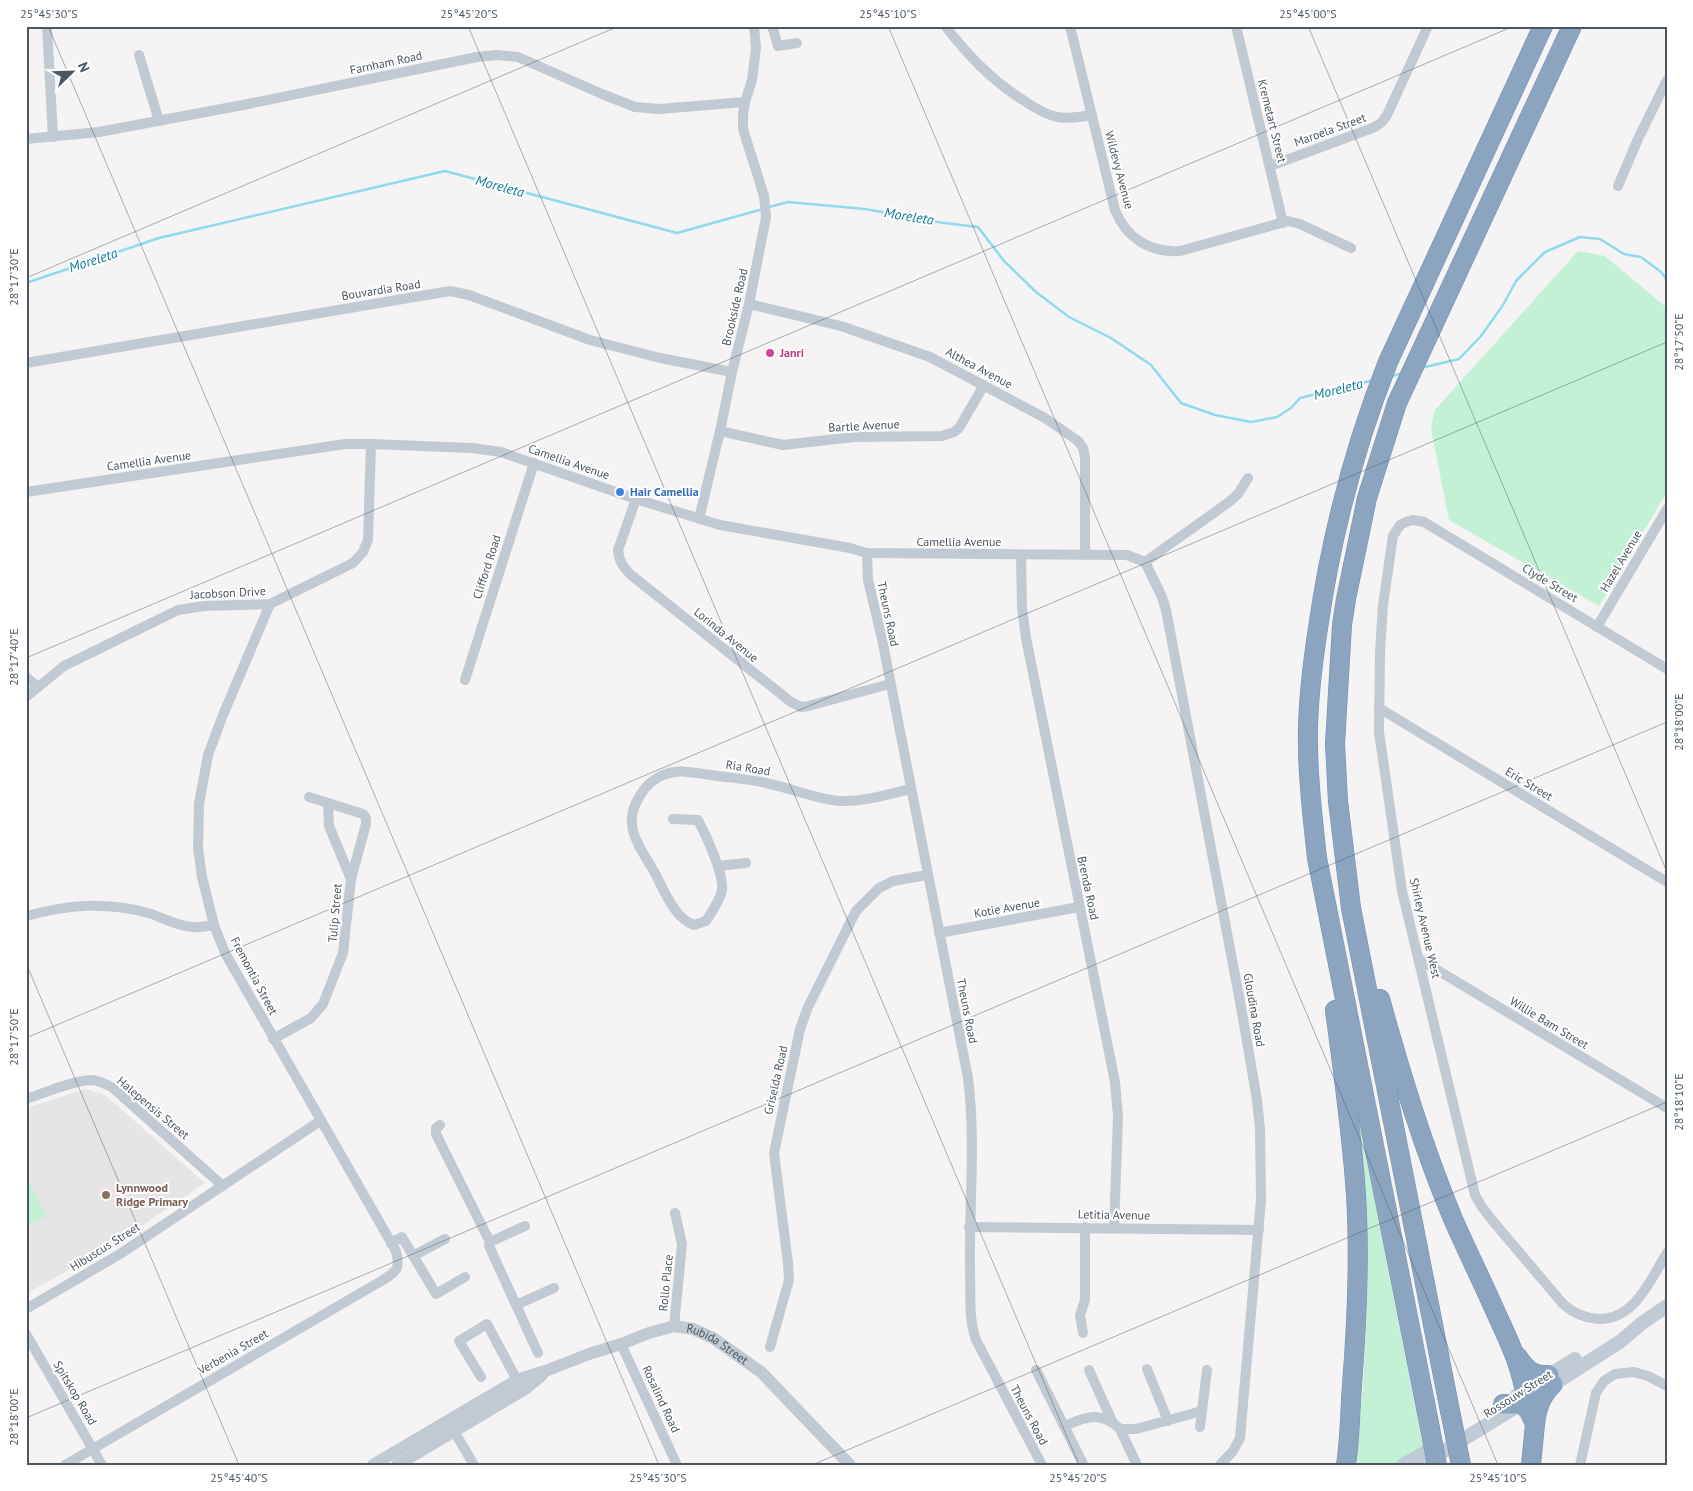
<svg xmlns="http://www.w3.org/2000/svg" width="1693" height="1491" viewBox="0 0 1693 1491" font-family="'PT Sans',sans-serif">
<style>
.education{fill:#e6e4e5}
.green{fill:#c3f1d5}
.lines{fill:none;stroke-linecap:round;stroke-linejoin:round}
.stream{stroke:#90daee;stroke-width:2.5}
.motorway-casing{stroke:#7690ad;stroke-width:20}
.minor{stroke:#c1cad2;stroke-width:10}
.tertiary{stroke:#c1cad2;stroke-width:12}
.secondary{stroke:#c1cbd6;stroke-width:14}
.motorway{stroke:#8ba5c1;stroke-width:19}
.motorway-bridge-casing{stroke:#7690ad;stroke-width:20;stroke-linecap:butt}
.motorway-bridge{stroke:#8ba5c1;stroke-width:19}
.ticks{fill:none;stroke:#4a5661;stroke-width:1;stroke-opacity:0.45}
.hotel-dot{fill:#d1479c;stroke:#fff;stroke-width:2}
.shop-dot{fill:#3f7fe0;stroke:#fff;stroke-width:2}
.education-dot{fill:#8d6e63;stroke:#fff;stroke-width:2}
.labels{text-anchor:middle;stroke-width:4;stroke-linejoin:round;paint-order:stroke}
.street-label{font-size:12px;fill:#4a5661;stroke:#fff}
.hotel-label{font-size:12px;font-weight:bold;fill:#b23c85;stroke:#fff;text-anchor:start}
.shop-label{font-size:12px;font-weight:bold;fill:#366cbe;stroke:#fff;text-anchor:start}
.education-label{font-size:12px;font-weight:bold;fill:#785e54;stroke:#fff;text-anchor:start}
.water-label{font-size:14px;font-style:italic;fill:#0c7c9b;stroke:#fff}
.neatline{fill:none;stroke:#4a5661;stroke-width:2}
.ticks-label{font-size:12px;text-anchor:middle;fill:#4a5661}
</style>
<rect width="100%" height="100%" fill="#f5f3f3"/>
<polygon class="education" points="86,1089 105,1095 205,1183 119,1241 26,1294 26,1108"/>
<g class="green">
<polygon points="1578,251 1605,256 1667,308 1667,492 1599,606 1449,520 1431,429 1434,411"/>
<path d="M1359,1122L1423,1447L1395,1465H1357C1358,1433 1362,1401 1364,1370C1369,1286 1369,1205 1359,1122Z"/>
<polygon points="26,1176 47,1216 26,1227"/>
</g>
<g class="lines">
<g class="stream">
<polyline points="769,207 788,202 865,209 944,223 978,227 1004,261 1036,292 1069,317 1111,338 1151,365 1181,403 1215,415 1251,422 1277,417 1291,408 1300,398 1374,380"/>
<polyline points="26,283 159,238 445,171 677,233 763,209"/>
<polyline points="1421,368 1459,359 1481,336 1503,305 1516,281 1545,252 1580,237 1600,239 1624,254 1641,257 1661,272 1667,280"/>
<polyline points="1392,376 1403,373"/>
</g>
<defs>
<g id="motorway">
<path d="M1380,999C1401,1074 1423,1147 1453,1219C1467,1251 1483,1283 1497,1315C1510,1343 1523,1370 1526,1401"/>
<path d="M1335,1010C1343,1072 1352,1133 1356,1195C1360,1259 1357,1322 1352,1385C1350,1412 1350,1439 1346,1465"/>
<path d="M1517,1356C1526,1369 1532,1376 1549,1375"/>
<polyline points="1503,1404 1522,1404 1529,1411 1535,1424 1531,1465"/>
<polyline points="1450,1411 1351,908 1338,801 1335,744 1342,625 1346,599 1367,498 1397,403 1572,26"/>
<path d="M1429,1423L1317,858C1313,820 1308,783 1308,745C1307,706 1312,667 1318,628C1331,537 1354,448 1388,362L1543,26"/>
<path d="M1535,1424C1537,1407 1541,1396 1553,1384"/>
</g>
</defs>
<use href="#motorway" class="motorway-casing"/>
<g class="minor">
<polyline points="47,26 53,137"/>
<polyline points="772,26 778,46 797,43"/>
<path d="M945,26C968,55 991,80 1023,100C1033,107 1044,114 1057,117C1069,119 1080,117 1092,115"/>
<path d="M1070,26L1115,210C1126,238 1150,253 1180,251L1288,221L1300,224L1351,248"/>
<polyline points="1236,26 1283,223"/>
<polyline points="139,55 159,121"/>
<polyline points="26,139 99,132 248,104 477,57 497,55 518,57 602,94 635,107 659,109 745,102"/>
<polyline points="1270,166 1375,127 1382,122 1387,115 1428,26"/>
<polyline points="1618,186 1638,139 1667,80"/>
<polyline points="749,304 841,326 930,357 1045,418 1078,441 1083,448 1085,457 1085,555"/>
<polyline points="26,363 450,291 469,295 590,340 660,358 732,372"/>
<polyline points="720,431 783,445 854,437 942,436 954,432 959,428 984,385"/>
<polyline points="26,492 345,444 371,444 472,448 501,452 636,499 720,525 850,548 867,553 1127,555 1145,562"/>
<path d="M636,499L618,550C619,561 623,567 631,575L791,702L801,707L808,706L890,684"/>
<polyline points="699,519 720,431 732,372 749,304 766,217 764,196 743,129 743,115 745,102 752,80 756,48 754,26"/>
<path d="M867,553L868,580L882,639L968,1078C976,1141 969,1205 970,1268C971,1292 968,1317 976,1340L1042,1465"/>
<polyline points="1021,555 1022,608 1026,638 1115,1082 1118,1117 1114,1228"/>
<polyline points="1145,562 1162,597 1166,610 1241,1007 1257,1100 1260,1129 1261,1200 1240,1438 1233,1451 1220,1465"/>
<polyline points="1145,562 1229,502 1238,494 1248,478"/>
<polyline points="1597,627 1667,509"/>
<path d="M1667,669L1424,522L1413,520L1406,522L1400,525L1393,536L1383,605L1380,653L1379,732L1402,891L1475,1195L1482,1207L1492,1220L1563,1304C1573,1313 1585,1318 1598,1319C1635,1320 1650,1280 1667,1253"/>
<polyline points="26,677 38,687"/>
<polyline points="465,680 534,463"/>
<polyline points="26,697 64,666 178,610 204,606 270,604 353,563 363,552 368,540 371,444"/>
<polyline points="1379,708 1667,882"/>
<polyline points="328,804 329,826 351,879"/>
<path d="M673,819L698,820C706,835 724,874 722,890C720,900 712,912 706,921L694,925C672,917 663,886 652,868C638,845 623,825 638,799C644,788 653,778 666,774C680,769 696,773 711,775C730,778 751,779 770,784C794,789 816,799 840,801C864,802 888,794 911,789"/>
<polyline points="718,866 746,863"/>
<path d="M26,916C67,905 106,901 148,913C162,917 176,926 192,927C199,928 207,926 214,925"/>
<polyline points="939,933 1079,907"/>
<polyline points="1419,959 1667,1108"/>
<polyline points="273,1039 311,1018 323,1004 343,953 351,879 366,824 366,818 363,814 309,797"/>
<path d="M26,1099C45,1093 71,1081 91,1080C98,1080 106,1084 113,1088L223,1186"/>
<polyline points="440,1125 436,1128 436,1134 490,1242"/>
<polyline points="525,1226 490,1242 489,1246 538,1353"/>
<polyline points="969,1227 1259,1230"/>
<polyline points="391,1243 402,1237 436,1294 465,1277"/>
<polyline points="413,1256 445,1239"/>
<polyline points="516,1305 554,1288"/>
<polyline points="26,1309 120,1254 320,1121"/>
<polyline points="674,1326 682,1244 675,1213"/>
<polyline points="1083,1333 1080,1315 1085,1300 1085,1227"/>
<polyline points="26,1334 102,1465"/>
<polyline points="621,1344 677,1465"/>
<polyline points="770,1347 789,1280 788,1263 774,1153 800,1029 808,1007 856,911 879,888 893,881 927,875"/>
<polyline points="1147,1369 1168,1421"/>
<polyline points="1036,1370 1083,1464"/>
<polyline points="1089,1370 1112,1421"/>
<polyline points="481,1377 459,1341 487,1324 517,1380"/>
<polyline points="451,1426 474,1465"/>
<path d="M1065,1426C1086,1416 1102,1411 1120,1429H1136L1202,1411"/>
<polyline points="1200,1427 1207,1370"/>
<polyline points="1120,1429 1137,1465"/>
<path d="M65,1465L383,1280C398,1270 400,1269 396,1251L225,953L214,925L202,877L198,848L199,804L208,755L223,715L270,604"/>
<polyline points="1580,1465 1596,1393 1604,1381 1615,1374 1634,1372 1648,1376 1667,1386"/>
</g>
<g class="tertiary">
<path id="s1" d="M373,1465L517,1380L548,1370L589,1354L621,1344L649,1333L674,1326L693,1329L713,1338L761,1372L850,1465"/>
<polyline points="397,1465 525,1389 542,1375"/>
</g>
<g class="secondary">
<polyline points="1546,1389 1621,1341 1642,1323 1667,1306"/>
<polyline points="1517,1395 1575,1359"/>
<polyline points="1403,1465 1429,1450"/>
<polyline points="1421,1465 1521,1404"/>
</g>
<use href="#motorway" class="motorway"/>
<defs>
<g id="motorway-bridge">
<polyline points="1450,1411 1461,1465"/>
<polyline points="1429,1423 1437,1465"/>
</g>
</defs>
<use href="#motorway-bridge" class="motorway-bridge-casing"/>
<use href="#motorway-bridge" class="motorway-bridge"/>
</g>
<path class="ticks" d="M48,26L659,1465M468,26L1079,1465M888,26L1498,1465M1308,26L1667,872M26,278L619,26M26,658L1514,26M26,963L239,1465M26,1038L1667,342M26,1418L1667,722M812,1465L1667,1102"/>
<circle class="hotel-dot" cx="770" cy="353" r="5"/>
<circle class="shop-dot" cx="620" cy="492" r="5"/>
<circle class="education-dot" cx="106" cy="1195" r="5"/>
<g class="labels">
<g class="street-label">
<text transform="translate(386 63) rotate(-12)" y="4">Farnham Road</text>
<text transform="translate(1272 121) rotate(76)" y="4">Kremetart Street</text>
<text transform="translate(1330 130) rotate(-20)" y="4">Maroela Street</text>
<text transform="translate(1119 170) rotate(75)" y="4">Wildevy Avenue</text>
<text transform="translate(381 290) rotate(-9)" y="4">Bouvardia Road</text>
<text transform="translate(735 307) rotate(-77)" y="4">Brookside Road</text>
<text transform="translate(979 368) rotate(28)" y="4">Althea Avenue</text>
<text transform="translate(864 426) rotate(-3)" y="4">Bartle Avenue</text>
<text transform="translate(149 461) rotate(-8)" y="4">Camellia Avenue</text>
<text transform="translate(569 462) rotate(19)" y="4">Camellia Avenue</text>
<text x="959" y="546">Camellia Avenue</text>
<text transform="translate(1621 561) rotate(-59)" y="4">Hazel Avenue</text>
<text transform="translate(487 567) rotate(-72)" y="4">Clifford Road</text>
<text transform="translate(1550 583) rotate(31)" y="4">Clyde Street</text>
<text transform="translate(228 593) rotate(-3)" y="4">Jacobson Drive</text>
<text transform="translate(888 614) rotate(78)" y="4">Theuns Road</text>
<text transform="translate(726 635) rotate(39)" y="4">Lorinda Avenue</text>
<text transform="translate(748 768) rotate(9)" y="4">Ria Road</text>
<text transform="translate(1529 784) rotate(31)" y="4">Eric Street</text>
<text transform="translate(1088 888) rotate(78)" y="4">Brenda Road</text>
<text transform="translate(1007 908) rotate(-10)" y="4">Kotie Avenue</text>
<text transform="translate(335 913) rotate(-85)" y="4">Tulip Street</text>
<text transform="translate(1425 928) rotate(77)" y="4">Shirley Avenue West</text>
<text transform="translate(254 976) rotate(62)" y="4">Fremontia Street</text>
<text transform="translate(1254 1010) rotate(80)" y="4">Gloudina Road</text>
<text transform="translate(967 1011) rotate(79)" y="4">Theuns Road</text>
<text transform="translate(1549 1023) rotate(31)" y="4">Willie Bam Street</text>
<text transform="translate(776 1080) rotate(-77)" y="4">Griselda Road</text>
<text transform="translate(153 1108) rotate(40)" y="4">Halepensis Street</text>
<text transform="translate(1114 1215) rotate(1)" y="4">Letitia Avenue</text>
<text transform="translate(105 1247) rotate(-32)" y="4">Hibuscus Street</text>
<text transform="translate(666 1283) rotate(-84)" y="4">Rollo Place</text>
<text dy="4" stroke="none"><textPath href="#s1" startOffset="381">Rubida Street</textPath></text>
<text transform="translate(233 1352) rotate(-30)" y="4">Verbenia Street</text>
<text transform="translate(75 1393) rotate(59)" y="4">Spitskop Road</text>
<text transform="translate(1518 1394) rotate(-32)" y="4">Rossouw Street</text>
<text transform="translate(661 1399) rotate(65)" y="4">Rosalind Road</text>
<text transform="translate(1029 1415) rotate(62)" y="4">Theuns Road</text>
</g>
<g class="hotel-label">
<text x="780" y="357">Janri</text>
</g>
<g class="shop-label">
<text x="630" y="496">Hair Camellia</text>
</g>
<g class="education-label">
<text x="116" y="1192">Lynnwood<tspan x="116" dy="14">Ridge Primary</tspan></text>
</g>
<g class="water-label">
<text transform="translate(500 186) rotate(15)" y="5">Moreleta</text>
<text transform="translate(909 216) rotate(9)" y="5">Moreleta</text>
<text transform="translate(93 260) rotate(-18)" y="5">Moreleta</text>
<text transform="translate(1338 389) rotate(-14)" y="5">Moreleta</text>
</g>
</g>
<rect width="1693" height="1491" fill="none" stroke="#ffffff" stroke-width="55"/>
<g transform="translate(72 72) rotate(67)" stroke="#ffffff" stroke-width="4" paint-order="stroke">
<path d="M0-4L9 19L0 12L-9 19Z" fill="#4a5661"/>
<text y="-8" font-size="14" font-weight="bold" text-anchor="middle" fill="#4a5661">N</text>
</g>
<rect x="28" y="28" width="1638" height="1436" class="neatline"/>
<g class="ticks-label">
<text x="49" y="18">25°45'30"S</text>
<text x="469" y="18">25°45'20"S</text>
<text x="888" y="18">25°45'10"S</text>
<text x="1308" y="18">25°45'00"S</text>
<text transform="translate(14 277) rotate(-90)" y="4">28°17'30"E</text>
<text transform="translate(1679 342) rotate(-90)" y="4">28°17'50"E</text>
<text transform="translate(14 657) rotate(-90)" y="4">28°17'40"E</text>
<text transform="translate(1679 722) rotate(-90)" y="4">28°18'00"E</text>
<text transform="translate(14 1037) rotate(-90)" y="4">28°17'50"E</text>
<text transform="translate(1679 1102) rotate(-90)" y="4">28°18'10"E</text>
<text transform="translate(14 1417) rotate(-90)" y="4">28°18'00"E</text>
<text x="239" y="1482">25°45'40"S</text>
<text x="658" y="1482">25°45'30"S</text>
<text x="1078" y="1482">25°45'20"S</text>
<text x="1498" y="1482">25°45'10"S</text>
</g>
</svg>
